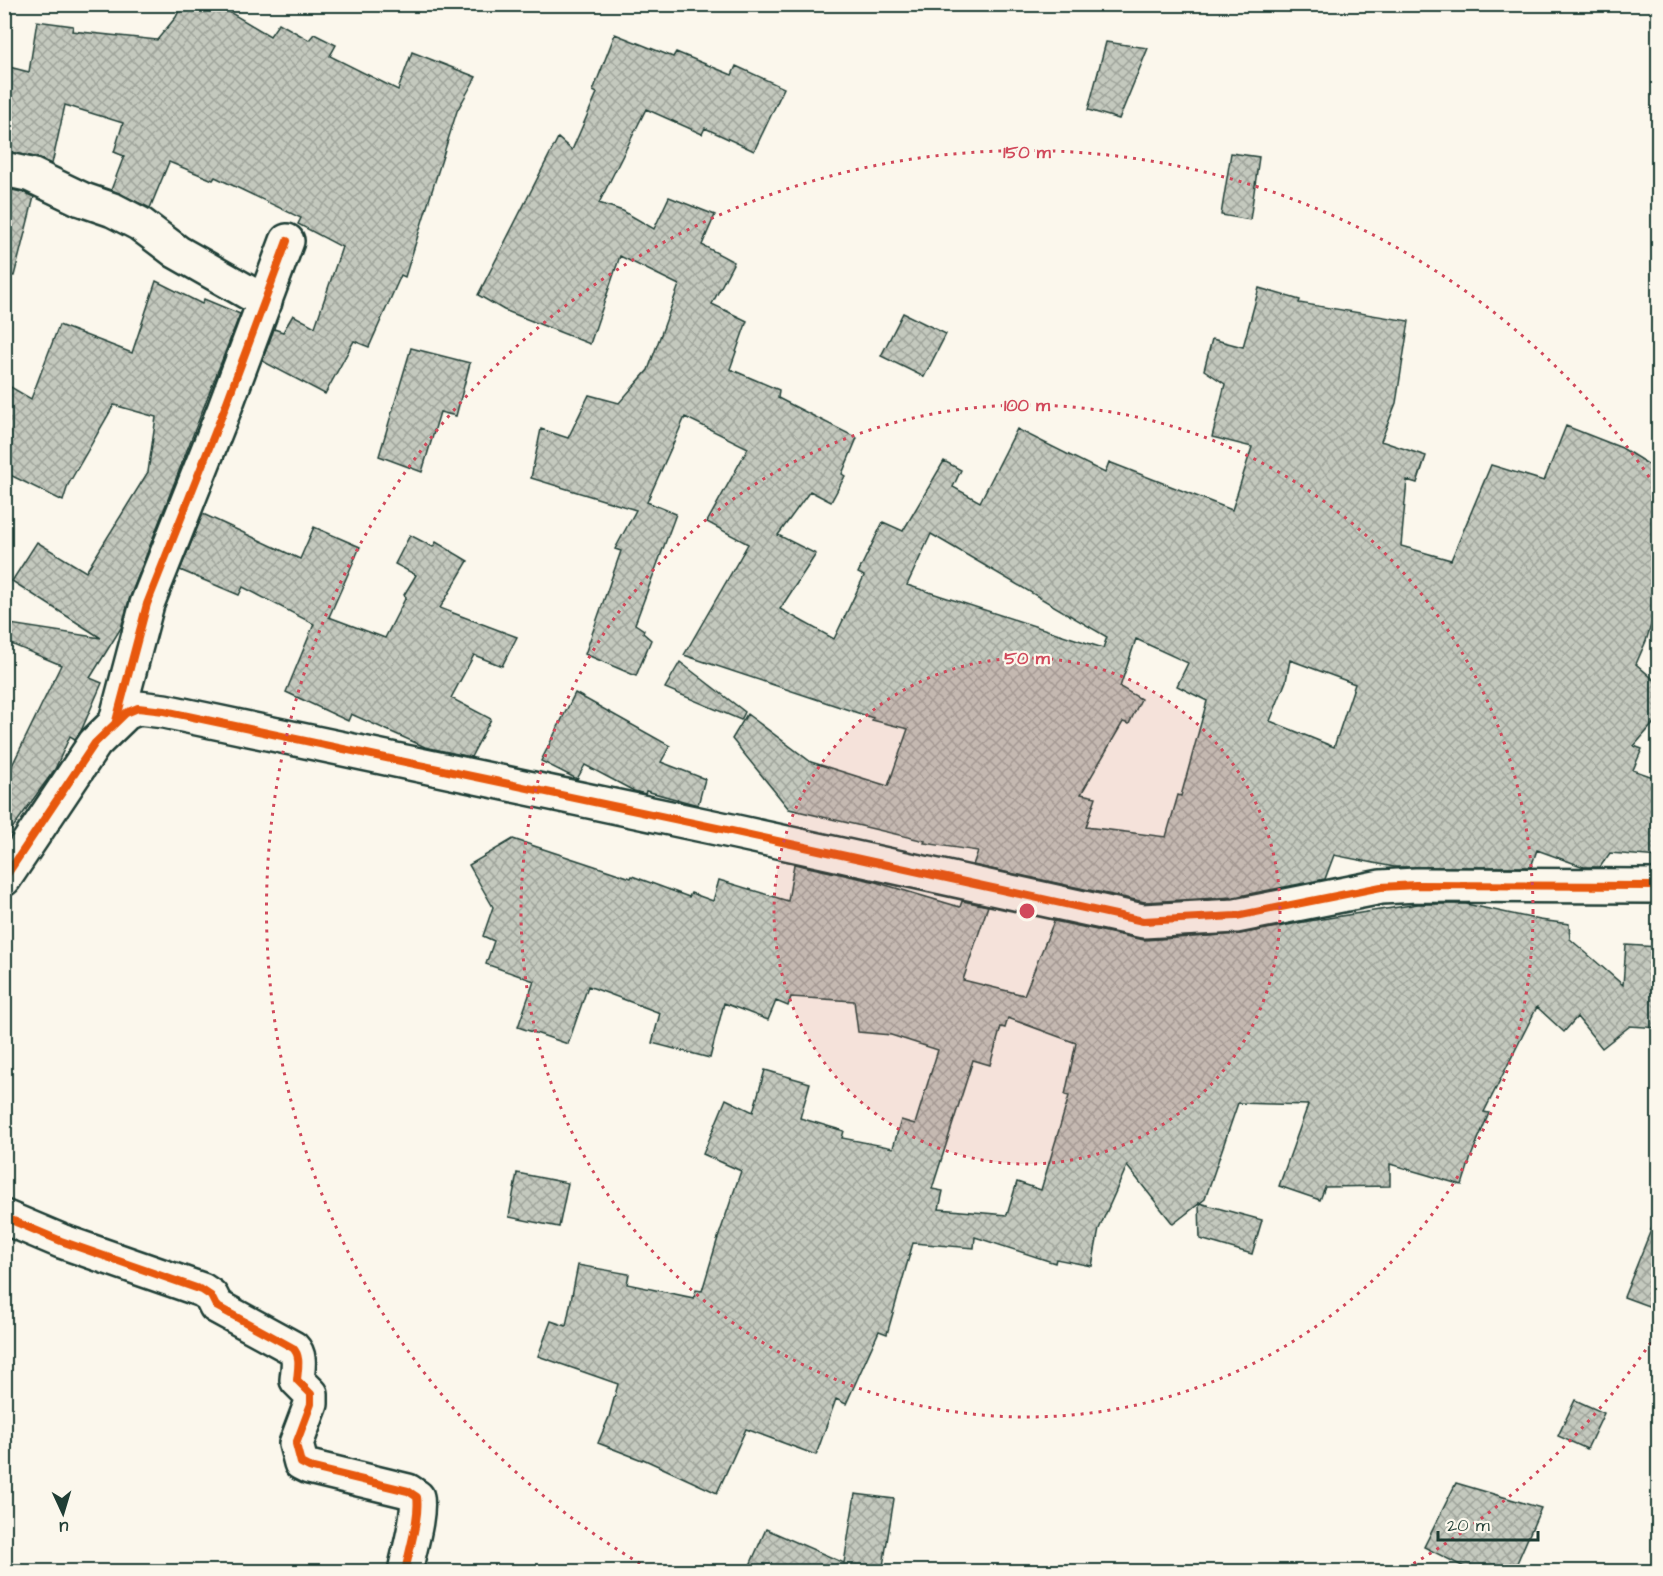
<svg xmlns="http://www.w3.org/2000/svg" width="1663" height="1576" viewBox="0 0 1663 1576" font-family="'Architects Daughter',sans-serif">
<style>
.building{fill:url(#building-cross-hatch);stroke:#1f3d34;stroke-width:1.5;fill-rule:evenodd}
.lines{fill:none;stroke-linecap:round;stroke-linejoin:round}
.street-casing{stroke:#1f3d34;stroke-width:38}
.street{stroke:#fbf7ec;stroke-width:33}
.cycleway-casing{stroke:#fbf7ec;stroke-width:11}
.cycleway{stroke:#e8590c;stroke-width:8}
.ring{fill:none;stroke:#d1495b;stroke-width:3;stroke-dasharray:3 6}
.centre{fill:#d1495b;stroke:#fbf7ec;stroke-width:3}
.ring-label{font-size:18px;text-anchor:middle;font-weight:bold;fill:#d1495b;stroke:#fbf7ec;stroke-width:4.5;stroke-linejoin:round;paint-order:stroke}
</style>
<defs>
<pattern id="building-cross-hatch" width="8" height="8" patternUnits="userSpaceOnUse" patternTransform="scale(1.5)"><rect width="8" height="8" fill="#c4c9be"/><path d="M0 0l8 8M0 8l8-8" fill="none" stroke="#9fa49b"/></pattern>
</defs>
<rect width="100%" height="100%" fill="#fbf7ec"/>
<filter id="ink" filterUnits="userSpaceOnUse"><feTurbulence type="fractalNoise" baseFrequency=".0167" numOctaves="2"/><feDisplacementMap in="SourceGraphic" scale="12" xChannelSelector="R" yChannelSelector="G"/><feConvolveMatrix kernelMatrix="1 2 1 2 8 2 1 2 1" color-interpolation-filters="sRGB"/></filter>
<g filter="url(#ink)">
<g class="building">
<polygon points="182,4 216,4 270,36 279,23 309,40 314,34 336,45 330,56 398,90 412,52 476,77 457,111 405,277 401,275 369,347 354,341 325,394 262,361 274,329 283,332 293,315 315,327 342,247 298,224 301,218 215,177 213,180 169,162 150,208 111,190 124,156 114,152 123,123 65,105 52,164 35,157 4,151 4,86 9,67 29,72 37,21 73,26 72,31 157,40 176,17"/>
<path d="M615,34L673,57L676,52L732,75L736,66L784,88L754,151L705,128L702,134L646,109L599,203L623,211L654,229L669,197L715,215L702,245L734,262L712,304L747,321L730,369L779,390L778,398L857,438L842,474L845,476L831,502L810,491L778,535L816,554L780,609L834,639L864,576L858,573L883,522L903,531L944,461L961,470L953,487L980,502L1017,429L1105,473L1109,462L1232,510L1252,447L1212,437L1225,384L1204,370L1212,339L1243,347L1259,288L1300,300L1299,303L1409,321L1396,403L1381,441L1426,456L1417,483L1407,480L1401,546L1451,560L1491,465L1544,481L1566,426L1622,448L1659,471V600L1646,641L1636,664L1659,684V717L1634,746L1642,749L1633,770L1659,779V857L1610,853L1600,867H1584L1537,850L1531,867H1394L1334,855L1325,879L1234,897L1145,902L973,865L978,851L924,843L925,841L789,809L732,739L747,714L811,762L888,786L908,729L872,720L873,718L684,655L748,544L707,522L748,448L685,417L647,502L676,514L635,624L644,630L643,633L651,640L636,676L585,654L621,551L615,549L636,510L531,478L541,429L568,438L589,395L619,403L648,370L679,285L620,256L590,344L504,310L478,295L558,138L572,150L597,93L593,91ZM931,534L1107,637L1103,648L907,585ZM1136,639L1188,663L1177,686L1207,701L1181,796L1178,795L1166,837L1086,827L1096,797L1081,794L1123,722L1129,724L1141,699L1120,687ZM1290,660L1355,684L1334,747L1270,721L1286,681Z"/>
<polygon points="1106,42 1148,48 1119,119 1088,110"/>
<polygon points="1231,153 1259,157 1250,220 1221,215"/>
<polygon points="4,188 25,193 34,197 14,276 4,275"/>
<polygon points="156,281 202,304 204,299 240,314 130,597 121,628 90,678 102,683 81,731 75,739 70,736 55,769 4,840 4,782 61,665 4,641 4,623 101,638 12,581 37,542 86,572 148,472 156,417 114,405 68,485 63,501 4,472 4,383 31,399 59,325 132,353"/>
<polygon points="903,313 946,334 924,377 881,356"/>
<polygon points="411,348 470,363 456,416 440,412 422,472 379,456"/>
<polygon points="203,514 300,559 314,527 360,547 329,617 385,638 406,597 404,595 416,575 395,564 410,535 433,547 436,542 468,561 440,608 517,637 502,666 474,655 451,698 491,719 471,757 425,747 351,714 348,721 286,692 314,624 243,587 239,595 180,570"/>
<polygon points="680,662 745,712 741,720 665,688"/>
<polygon points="575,693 670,746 661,762 705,779 698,805 646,791 645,794 634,791 585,765 577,779 541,761"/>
<path d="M513,839L631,878L632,876L689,897L691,893L713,901L719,880L788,901L794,864L872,881L960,907L962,901L988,906L963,980L1024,995L1054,921L1144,940L1240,934L1309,921L1418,904H1466L1540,920L1569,924L1570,939L1623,985L1626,945L1659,947V1028L1630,1026L1602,1048L1577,1017L1564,1032L1537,1007L1484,1112L1489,1113L1472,1154L1462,1185L1390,1164V1186L1325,1187L1320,1200L1279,1186L1308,1105L1238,1103L1205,1199L1173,1224L1127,1166L1099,1229L1092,1266L1056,1259L1055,1263L975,1237L974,1248L913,1243L887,1334L879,1331L846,1404L836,1399L816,1455L746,1429L717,1493L643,1459L642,1460L598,1443L609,1417L618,1384L538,1356L551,1321L566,1326L578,1265L629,1274L627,1284L694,1298L696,1290L702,1291L717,1241L741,1171L703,1154L726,1099L753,1112L765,1070L810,1083L800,1118L844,1131L842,1138L893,1148L901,1120L915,1124L938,1050L891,1035L858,1032L854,1001L791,997L788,1006L776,1001L768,1020L724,1003L710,1058L652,1043L660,1013L588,986L568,1044L518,1027L534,981L486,964L494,941L483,936L493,907L469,865ZM1008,1018L1076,1043L1065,1095L1069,1096L1041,1190L1017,1182L1007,1215L939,1209L943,1191L932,1189L973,1060L990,1065L1001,1027L1005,1028Z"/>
<polygon points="517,1173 568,1183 559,1227 509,1217"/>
<polygon points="1199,1203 1262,1220 1252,1254 1200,1239"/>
<polygon points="1657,1215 1659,1215 1659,1310 1624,1297"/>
<polygon points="1575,1400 1604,1413 1587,1449 1558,1436"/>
<polygon points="1456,1483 1541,1508 1513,1572 1474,1572 1424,1547"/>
<polygon points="855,1494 894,1499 882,1572 747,1572 766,1529 844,1563"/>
</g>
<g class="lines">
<defs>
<g id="street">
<polyline points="4,169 31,175 81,199 113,210 140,224 177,252 265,302"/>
<polyline points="116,721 147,604 224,410 287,241"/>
<polyline points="4,879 95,743 126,713 138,708 164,711 736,832 1143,921 1236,916 1381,887 1416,885 1658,886"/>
<path d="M4,1217L61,1241L202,1290L211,1296L216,1306L293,1348C301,1356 298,1368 297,1380L311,1394V1404L296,1444L301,1463L309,1467L408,1491L417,1497C420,1517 409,1550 405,1572"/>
</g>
</defs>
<use href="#street" class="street-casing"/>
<use href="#street" class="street"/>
<defs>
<g id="cycleway">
<polyline points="116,721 147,604 224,410 287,241"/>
<polyline points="4,879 95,743 126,713 138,708 164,711 736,832 1143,921 1236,916 1381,887 1416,885 1658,886"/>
<path d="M4,1217L61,1241L202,1290L211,1296L216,1306L293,1348C301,1356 298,1368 297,1380L311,1394V1404L296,1444L301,1463L309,1467L408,1491L417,1497C420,1517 409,1550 405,1572"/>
</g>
</defs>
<use href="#cycleway" class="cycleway-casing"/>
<use href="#cycleway" class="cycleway"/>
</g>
</g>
<circle cx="1027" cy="911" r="253" fill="#d1495b" fill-opacity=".12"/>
<g class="ring">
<circle cx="1027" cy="911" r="253"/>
<circle cx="1027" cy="911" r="506"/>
<path d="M1656 1335A759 759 0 0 1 1406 1568M648 1568A759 759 0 1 1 1656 487"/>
</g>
<circle cx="1027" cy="911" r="9" class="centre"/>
<g class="ring-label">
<text x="1027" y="158">150 m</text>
<text x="1027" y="411">100 m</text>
<text x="1027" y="664">50 m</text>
</g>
<rect width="1663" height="1576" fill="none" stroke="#fbf7ec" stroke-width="24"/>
<rect x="12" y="12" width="1639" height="1552" fill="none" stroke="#1f3d34" stroke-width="2" filter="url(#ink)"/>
<g transform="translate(63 1513) rotate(176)" stroke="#fbf7ec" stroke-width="4.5" paint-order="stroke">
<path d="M0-4.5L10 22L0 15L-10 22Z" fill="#1f3d34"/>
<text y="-9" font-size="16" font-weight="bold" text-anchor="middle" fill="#1f3d34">U</text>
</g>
<path d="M1438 1531v9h100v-9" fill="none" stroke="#1f3d34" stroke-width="3"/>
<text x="1447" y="1531" font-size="18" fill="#1f3d34" stroke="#fbf7ec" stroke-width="4.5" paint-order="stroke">20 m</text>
</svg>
